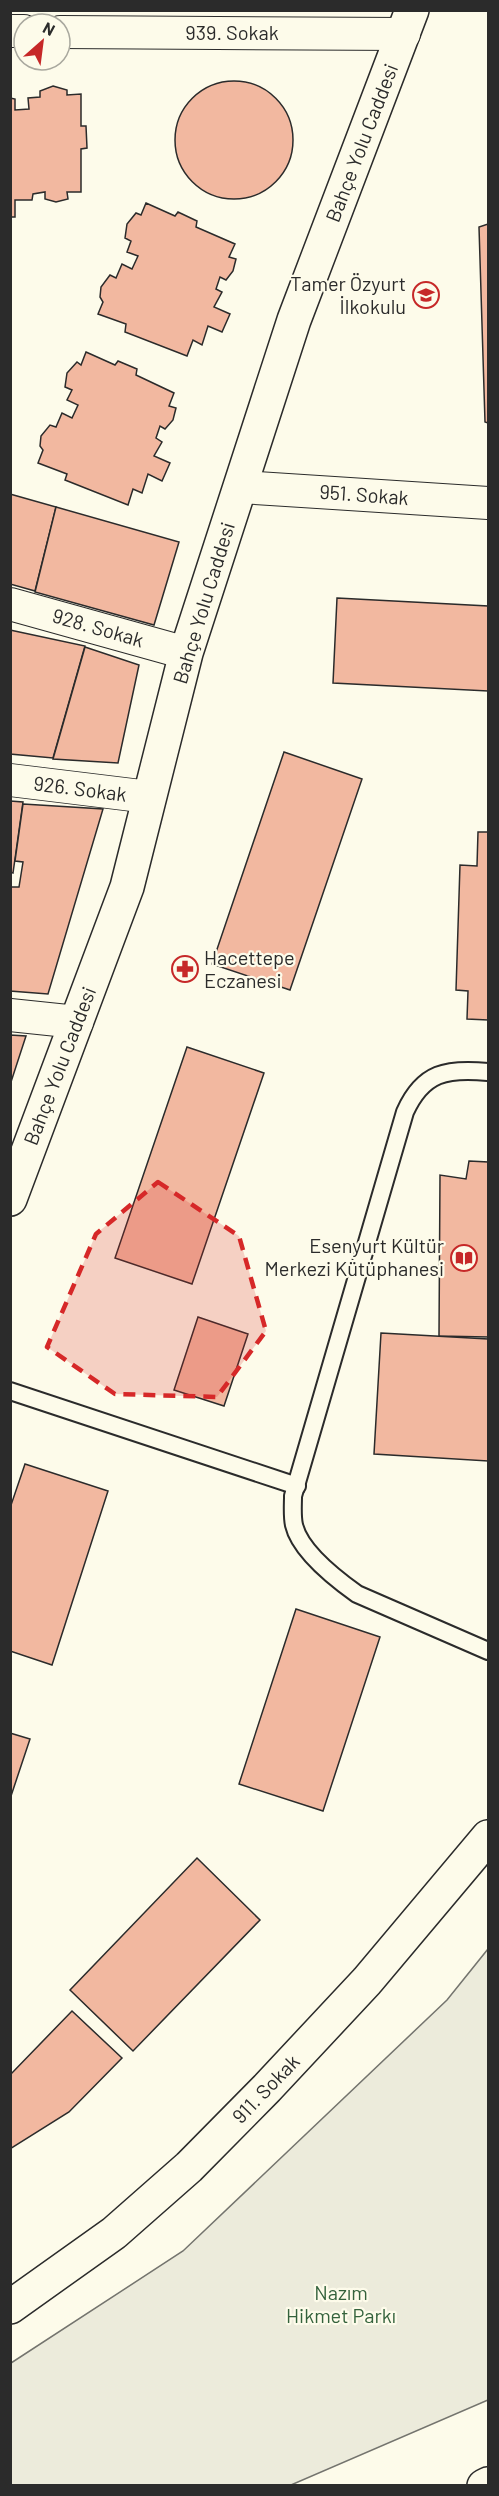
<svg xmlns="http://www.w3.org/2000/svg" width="499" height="2496" viewBox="0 0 499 2496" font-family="Barlow,sans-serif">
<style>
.green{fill:#ecebdb;stroke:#74746e;stroke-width:1.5}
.building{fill:#f2b8a0;stroke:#2b2b2b;stroke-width:1.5}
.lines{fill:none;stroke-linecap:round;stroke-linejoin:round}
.service-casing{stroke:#2b2b2b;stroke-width:20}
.minor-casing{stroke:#2b2b2b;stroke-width:34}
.tertiary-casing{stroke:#2b2b2b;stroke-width:36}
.trunk-casing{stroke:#2b2b2b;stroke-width:36}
.service{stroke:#fdfbea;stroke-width:16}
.minor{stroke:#fdfbea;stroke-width:32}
.tertiary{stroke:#fdfbea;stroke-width:33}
.trunk{stroke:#fdfbea;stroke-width:33}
.marked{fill:#d62828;fill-opacity:0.2;stroke:#d62828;stroke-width:4.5;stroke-dasharray:12 8;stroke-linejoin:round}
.labels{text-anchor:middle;stroke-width:4.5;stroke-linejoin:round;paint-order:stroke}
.street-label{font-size:20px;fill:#2b2b2b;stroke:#fdfbea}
.poi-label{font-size:20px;fill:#2b2b2b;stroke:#fdfbea;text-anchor:end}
.park-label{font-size:20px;fill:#34623c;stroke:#fdfbea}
</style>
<rect width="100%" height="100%" fill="#fdfbea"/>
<polygon class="green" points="488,1949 488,2400 291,2485 11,2485 11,2363 183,2251 447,2000"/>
<g class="building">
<circle cx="234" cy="140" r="59"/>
<polygon points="53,86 67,90 67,95 81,94 81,126 86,126 87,148 81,149 81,192 67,192 68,199 56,202 45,199 45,192 33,194 32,200 15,200 15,217 10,217 10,98 15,99 15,110 29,109 28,98 40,97 40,91"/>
<polygon points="146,203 175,216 178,212 197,221 196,227 235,244 229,257 236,259 233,271 226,280 220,277 216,289 222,292 214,307 230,314 222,332 208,326 202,345 193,340 187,356 125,332 126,324 98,314 103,302 100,297 101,287 110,275 116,278 122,264 132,269 138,256 127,252 131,241 125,238 127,224 136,213 141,215"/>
<polygon points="488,224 488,423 485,422 479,227"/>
<polygon points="86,352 115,365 118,361 137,369 136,375 174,393 169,406 176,408 173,420 165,429 160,426 156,438 162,442 154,456 170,463 162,481 148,474 142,493 133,489 128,505 65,480 67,474 38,463 43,450 40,446 41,436 50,425 56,427 62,413 72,418 78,405 67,400 72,390 65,387 67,373 77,362 81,365"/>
<polygon points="10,494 56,507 35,591 10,584"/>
<polygon points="56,507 179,542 154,625 35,592"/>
<polygon points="337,598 488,606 488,691 333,683"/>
<polygon points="10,630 85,646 53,758 10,754"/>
<polygon points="85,647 139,665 118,763 53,759"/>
<polygon points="284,752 362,779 290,990 212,964"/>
<polygon points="10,801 23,802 13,873 10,872"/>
<polygon points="23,804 103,809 48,994 10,991 10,887 19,887 23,862 15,861"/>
<polygon points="478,832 488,832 488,1020 467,1019 468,991 456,990 460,865 477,866"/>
<polygon points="10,1035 26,1036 10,1085"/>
<polygon points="187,1047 264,1073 192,1284 115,1258"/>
<polygon points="469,1161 488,1162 488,1337 439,1336 440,1175 466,1179"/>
<polygon points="198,1317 248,1334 224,1406 174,1390"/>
<polygon points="381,1333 488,1339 488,1461 374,1454"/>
<polygon points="25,1464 108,1491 52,1665 10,1651 10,1508"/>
<polygon points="296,1609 380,1637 323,1811 239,1784"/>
<polygon points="10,1733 30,1739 10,1799"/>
<polygon points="197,1858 260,1920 133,2051 70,1990"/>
<polygon points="72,2011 122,2058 69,2112 10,2149 10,2075"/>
</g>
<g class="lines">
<defs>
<g id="service">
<path d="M488,1072C447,1068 423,1072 405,1112L293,1496C293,1505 292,1516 294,1525C300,1551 336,1579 357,1594L488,1651"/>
<polyline points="10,1391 297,1486"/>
</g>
<g id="minor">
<polyline points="10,31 24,31"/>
<polyline points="60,32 404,34"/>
<polyline points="240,487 488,503"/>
<polyline points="10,604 186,653"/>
<polyline points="10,780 149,797"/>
<polyline points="10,1015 77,1022"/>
</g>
<g id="tertiary">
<polyline points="10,1199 127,887 186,653 294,320 412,10"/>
<polyline points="10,2307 114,2233 189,2167 267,2088 367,1981 488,1837"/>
</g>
<polyline id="trunk" points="484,2486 488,2484"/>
</defs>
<use href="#service" class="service-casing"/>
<use href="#minor" class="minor-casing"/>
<use href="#tertiary" class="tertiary-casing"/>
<use href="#trunk" class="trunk-casing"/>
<use href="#service" class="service"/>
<use href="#minor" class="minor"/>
<use href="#tertiary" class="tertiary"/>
<use href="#trunk" class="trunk"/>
</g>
<path class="marked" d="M158,1182L239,1236L266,1331L217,1397L115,1394L47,1347L96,1234Z"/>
<defs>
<symbol id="school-ring" viewBox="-11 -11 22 22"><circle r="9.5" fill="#fdfbea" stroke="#c62828" stroke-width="1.5"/><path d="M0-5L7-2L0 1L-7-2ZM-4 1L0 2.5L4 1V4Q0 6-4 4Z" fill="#c62828"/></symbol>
<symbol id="pharmacy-ring" viewBox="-11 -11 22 22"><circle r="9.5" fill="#fdfbea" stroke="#c62828" stroke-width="1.5"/><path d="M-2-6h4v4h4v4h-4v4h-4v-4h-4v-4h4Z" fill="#c62828"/></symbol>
<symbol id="library-ring" viewBox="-11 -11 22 22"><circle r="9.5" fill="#fdfbea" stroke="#c62828" stroke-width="1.5"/><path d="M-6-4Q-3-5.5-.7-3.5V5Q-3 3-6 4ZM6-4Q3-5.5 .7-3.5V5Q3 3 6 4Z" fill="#c62828"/></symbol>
</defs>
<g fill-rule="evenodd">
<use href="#school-ring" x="411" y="280" width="30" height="30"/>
<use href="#pharmacy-ring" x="170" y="954" width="30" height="30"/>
<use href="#library-ring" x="449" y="1243" width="30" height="30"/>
</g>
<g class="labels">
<g class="street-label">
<text x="232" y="40">939. Sokak</text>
<text transform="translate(362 143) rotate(-69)" y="7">Bahçe Yolu Caddesi</text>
<text transform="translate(364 495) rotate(4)" y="7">951. Sokak</text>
<text transform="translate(204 603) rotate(-73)" y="7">Bahçe Yolu Caddesi</text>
<text transform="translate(98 628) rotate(16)" y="7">928. Sokak</text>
<text transform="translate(80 789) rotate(7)" y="7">926. Sokak</text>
<text transform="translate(60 1066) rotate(-69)" y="7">Bahçe Yolu Caddesi</text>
<text transform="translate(266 2089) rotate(-46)" y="7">911. Sokak</text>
</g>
<g class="poi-label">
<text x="406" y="291">Tamer Özyurt<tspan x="406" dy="23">İlkokulu</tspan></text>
<text x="204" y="965" text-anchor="start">Hacettepe<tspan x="204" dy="23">Eczanesi</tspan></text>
<text x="444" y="1253">Esenyurt Kültür<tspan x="444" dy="23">Merkezi Kütüphanesi</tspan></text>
</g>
<g class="park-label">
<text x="341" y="2300">Nazım<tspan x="341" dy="23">Hikmet Parkı</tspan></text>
</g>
</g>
<rect width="499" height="2496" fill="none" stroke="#2b2b2b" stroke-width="24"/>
<g transform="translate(42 42) rotate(28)"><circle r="28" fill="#fdfbea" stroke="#a9a89e" stroke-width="1.5"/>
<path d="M0-4.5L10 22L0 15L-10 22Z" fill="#c62828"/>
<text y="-9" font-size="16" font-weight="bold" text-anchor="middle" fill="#2b2b2b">N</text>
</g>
</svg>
